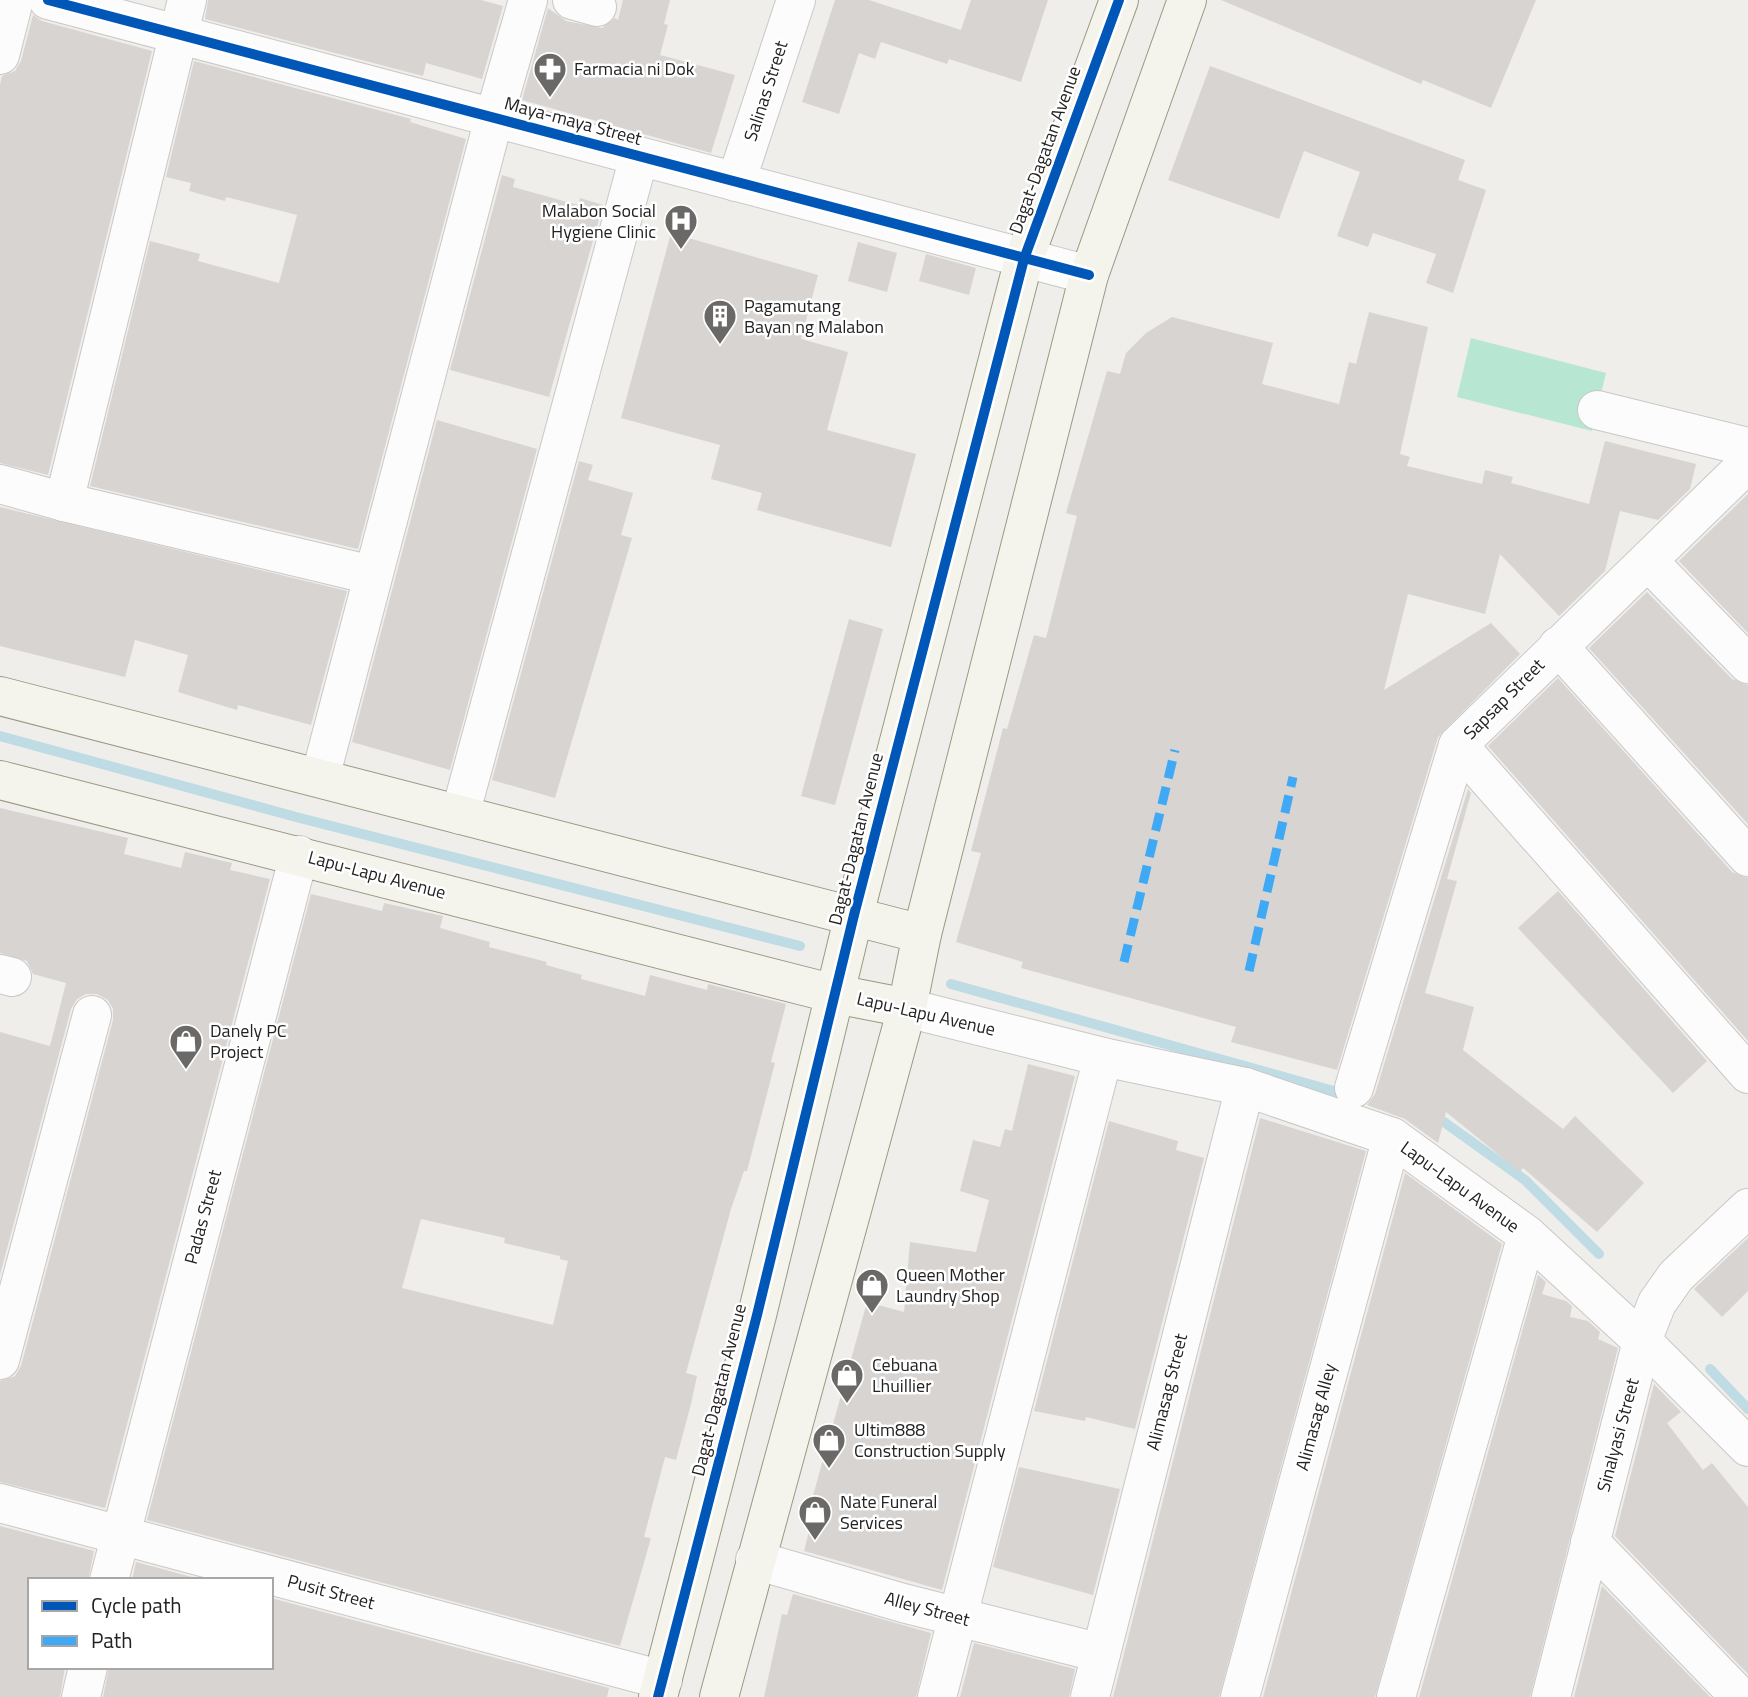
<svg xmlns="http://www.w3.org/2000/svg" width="1748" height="1697" viewBox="0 0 1748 1697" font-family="'Titillium Web',sans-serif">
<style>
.pitch{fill:#b7e6d2}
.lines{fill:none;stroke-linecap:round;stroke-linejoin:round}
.stream{stroke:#bfdbe3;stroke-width:10}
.building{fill:#d7d4d2;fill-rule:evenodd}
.minor-casing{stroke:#c9c8c7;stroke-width:40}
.tertiary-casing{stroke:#c9c8c7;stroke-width:40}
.secondary-casing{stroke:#999a82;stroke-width:40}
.minor{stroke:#fdfcfc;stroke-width:38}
.tertiary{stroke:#fdfcfc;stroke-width:38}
.secondary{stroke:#f4f4ed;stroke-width:38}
.quiet{stroke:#3fa9f5;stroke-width:9;stroke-dasharray:18 9;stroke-linecap:butt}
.cycleway-casing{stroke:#fff;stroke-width:15}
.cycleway{stroke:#0057b8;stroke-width:10}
.labels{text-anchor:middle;stroke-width:5;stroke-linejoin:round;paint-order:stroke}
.poi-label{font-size:18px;fill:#222;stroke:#fff;text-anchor:start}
.street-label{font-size:18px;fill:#222;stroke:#fff}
</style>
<rect width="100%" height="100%" fill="#f0eeeb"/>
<polygon class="pitch" points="1471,338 1606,373 1592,431 1457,397"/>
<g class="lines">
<g class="stream">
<polyline points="0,736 296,817 800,946"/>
<polyline points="951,984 1348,1095"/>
<polyline points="1431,1119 1444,1122 1525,1180 1599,1254"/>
<polyline points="1710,1369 1748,1409"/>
</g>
</g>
<g class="building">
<polygon points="208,0 481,0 503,6 482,79 426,63 423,76 205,19"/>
<polygon points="623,0 670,0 664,24 668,25 660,55 735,75 711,153 522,100 548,8 566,21 602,28 615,18 618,20"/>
<polygon points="835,0 869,0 961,30 971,0 1048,0 1021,82 949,59 947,64 881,42 875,59 859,53 839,114 802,102"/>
<polygon points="1221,0 1536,0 1491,108 1423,80 1421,84"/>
<polygon points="33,15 42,21 152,51 48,475 0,463 0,85 2,76 15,71 21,61"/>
<polygon points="194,61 411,119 410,122 466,139 358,549 90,486 150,241 200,254 198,261 279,283 297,215 226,197 225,201 189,191 191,183 166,177"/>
<polygon points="1210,66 1465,160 1458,180 1486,190 1453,293 1426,283 1436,254 1373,233 1368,247 1337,236 1360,172 1304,151 1279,219 1168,180"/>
<polygon points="502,175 515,179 513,187 578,205 580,198 603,205 549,397 450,370"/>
<polygon points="671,233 818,275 801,339 848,352 827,430 916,454 891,547 757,510 762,493 711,479 720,445 621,418"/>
<polygon points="858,242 897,253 887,292 848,281"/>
<polygon points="926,254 976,268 969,295 919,281"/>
<polygon points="1369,312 1428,327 1400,454 1410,457 1407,466 1482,484 1485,470 1513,477 1511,483 1589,504 1605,441 1696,464 1690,489 1658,520 1620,511 1605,571 1559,616 1500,554 1485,614 1408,594 1384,690 1491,623 1520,654 1438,737 1337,1070 1231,1042 1236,1027 1021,968 1023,962 956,942 981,853 971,851 1003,728 1007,729 1034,635 1046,638 1077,516 1066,513 1107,371 1120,374 1126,353 1146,333 1172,317 1273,343 1262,384 1339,404 1349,362 1356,364"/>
<polygon points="437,420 537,449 450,770 352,742"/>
<polygon points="579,461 593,465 588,480 633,493 621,535 632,538 555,798 492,780"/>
<polygon points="1748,494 1748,633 1679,561"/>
<polygon points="0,507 347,591 311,725 238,705 237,710 178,692 188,655 135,640 125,677 0,646"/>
<polygon points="1647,592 1732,679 1748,685 1748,824 1589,648"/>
<polygon points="849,619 883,629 835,805 801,796"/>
<polygon points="1558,678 1732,872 1748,878 1748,1041 1488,746"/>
<polygon points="1468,789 1471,793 1447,879 1457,881 1425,993 1474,1007 1463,1050 1563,1129 1575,1116 1644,1183 1597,1232 1523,1168 1520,1172 1446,1112 1438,1143 1405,1119 1367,1105 1375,1094"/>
<polygon points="0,808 128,838 124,854 181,868 185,852 232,863 230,870 270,879 105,1508 0,1482 0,1381 15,1376 21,1366 113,1020 113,1009 108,1000 97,994 86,994 77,999 71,1009 0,1275 0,1032 50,1046 66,983 33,974 27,961 0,953"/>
<polygon points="1558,891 1707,1061 1673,1093 1518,928"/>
<path d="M311,894L382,911L384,903L443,916L440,928L490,942L489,947L547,962L546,965L582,975L581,979L645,996L650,975L707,990L708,984L786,1004L771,1062L775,1063L747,1171H744L731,1209L686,1373L697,1376L691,1404L676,1460L665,1457L644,1537L651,1538L620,1646L147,1520ZM421,1219L505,1238L504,1243L560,1256V1259L568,1261L553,1325L402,1288Z"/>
<polygon points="1028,1064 1075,1076 942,1590 804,1551 814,1511 809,1510 867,1302 904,1312 910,1242 976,1252 989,1200 960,1191 973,1140 1000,1147 1005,1129 1012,1131"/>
<polygon points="1260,1118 1366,1151 1219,1697 1113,1697"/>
<polygon points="1109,1121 1178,1141 1176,1150 1204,1158 1135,1429 1086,1417 1085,1421 1034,1411"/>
<polygon points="1405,1173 1502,1244 1375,1697 1263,1697"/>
<polygon points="1748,1238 1748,1291 1722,1317 1694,1289"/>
<polygon points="1538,1275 1546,1282 1542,1294 1566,1301 1572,1306 1570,1317 1588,1321 1600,1332 1598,1339 1618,1348 1530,1697 1419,1697"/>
<polygon points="1654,1384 1681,1412 1667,1423 1703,1470 1712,1463 1748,1507 1748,1674 1615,1536"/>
<polygon points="1019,1467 1120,1489 1093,1595 993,1567"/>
<polygon points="0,1526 94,1551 88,1580 30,1580 30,1667 65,1667 60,1697 0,1697"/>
<polygon points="136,1562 203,1580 132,1580"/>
<polygon points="1602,1586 1710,1697 1574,1697"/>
<polygon points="793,1594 931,1633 916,1697 764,1697 782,1614 787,1615"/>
<polygon points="271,1598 609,1688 607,1697 103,1697 109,1667 271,1667"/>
<polygon points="974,1643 1075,1669 1069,1697 960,1697"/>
</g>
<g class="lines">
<defs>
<g id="minor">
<polyline points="48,0 1089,275"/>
<polyline points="572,0 597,7"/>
<polyline points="0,55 14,0"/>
<polyline points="736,182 796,0"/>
<polyline points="1597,410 1748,447"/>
<polyline points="0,484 64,502 372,575"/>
<polyline points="64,502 187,0"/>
<polyline points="1649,562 1748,664"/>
<polyline points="1558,646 1748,857"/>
<polyline points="1458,745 1748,1074"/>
<polyline points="320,778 494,118 528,0"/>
<polyline points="460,815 639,157"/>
<polyline points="0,974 12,977"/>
<polyline points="1354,1088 1458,745 1748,463"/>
<polyline points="0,1360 92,1015"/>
<polyline points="0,1503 663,1680"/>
<polyline points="1590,1542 1740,1697"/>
<polyline points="755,1560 903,1603 1101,1653"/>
<polyline points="109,1580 299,855"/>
<polyline points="81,1697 88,1667"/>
<polyline points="937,1697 1103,1057"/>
<polyline points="1090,1697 1245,1087"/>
<polyline points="1240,1697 1392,1137"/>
<polyline points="1396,1697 1527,1235"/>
<polyline points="1551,1697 1642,1341 1657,1303 1676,1276 1748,1208"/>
</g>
<polyline id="tertiary" points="907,1008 1103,1057 1245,1087 1392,1137 1527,1235 1642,1341 1748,1447"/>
<g id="secondary">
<polyline points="0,696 922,934"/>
<polyline points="0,780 835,994 907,1008"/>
<polyline points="658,1697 757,1315 854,915 1024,259 1119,0"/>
<polyline points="719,1697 907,1008 922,934 1089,275 1187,0"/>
</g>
</defs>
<use href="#minor" class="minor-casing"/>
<use href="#tertiary" class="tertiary-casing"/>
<use href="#secondary" class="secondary-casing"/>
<use href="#minor" class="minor"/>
<use href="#tertiary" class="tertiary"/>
<use href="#secondary" class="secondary"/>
<g class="quiet">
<polyline points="1124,962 1175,750"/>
<polyline points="1249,971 1293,777"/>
</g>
<defs>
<g id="cycleway">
<polyline points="48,0 1089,275"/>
<polyline points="658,1697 757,1315 854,915 1024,259 1119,0"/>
</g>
</defs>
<use href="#cycleway" class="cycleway-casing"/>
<use href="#cycleway" class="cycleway"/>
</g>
<defs>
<symbol id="pharmacy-pin" viewBox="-11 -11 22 30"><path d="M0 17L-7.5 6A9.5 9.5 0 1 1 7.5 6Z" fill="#6a6968" stroke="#fff"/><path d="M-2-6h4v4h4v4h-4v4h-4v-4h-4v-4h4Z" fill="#fff"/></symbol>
<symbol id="hospital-pin" viewBox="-11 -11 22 30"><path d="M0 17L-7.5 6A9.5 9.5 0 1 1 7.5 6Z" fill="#6a6968" stroke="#fff"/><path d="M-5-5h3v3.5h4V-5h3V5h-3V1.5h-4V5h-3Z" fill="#fff"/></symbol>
<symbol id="building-pin" viewBox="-11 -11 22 30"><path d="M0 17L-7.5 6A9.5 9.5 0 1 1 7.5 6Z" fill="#6a6968" stroke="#fff"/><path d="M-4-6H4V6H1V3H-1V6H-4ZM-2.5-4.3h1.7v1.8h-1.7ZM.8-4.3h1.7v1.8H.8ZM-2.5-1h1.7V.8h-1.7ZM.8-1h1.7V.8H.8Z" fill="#fff"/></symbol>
<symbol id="shop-pin" viewBox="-11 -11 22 30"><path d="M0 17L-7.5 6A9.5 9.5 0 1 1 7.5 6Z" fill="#6a6968" stroke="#fff"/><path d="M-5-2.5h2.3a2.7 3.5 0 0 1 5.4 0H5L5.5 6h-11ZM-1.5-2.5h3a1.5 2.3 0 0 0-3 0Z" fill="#fff"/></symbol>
</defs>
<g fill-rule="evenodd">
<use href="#pharmacy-pin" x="531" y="50" width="38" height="52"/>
<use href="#hospital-pin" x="662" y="202" width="38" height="52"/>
<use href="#building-pin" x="701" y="297" width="38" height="52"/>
<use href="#shop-pin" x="167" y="1022" width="38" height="52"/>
<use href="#shop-pin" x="853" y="1266" width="38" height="52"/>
<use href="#shop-pin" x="828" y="1356" width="38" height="52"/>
<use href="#shop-pin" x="810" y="1421" width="38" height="52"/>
<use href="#shop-pin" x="796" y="1493" width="38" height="52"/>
</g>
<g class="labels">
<g class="poi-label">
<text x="574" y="75">Farmacia ni Dok</text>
<text x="656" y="217" text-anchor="end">Malabon Social<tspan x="656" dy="21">Hygiene Clinic</tspan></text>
<text x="744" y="312">Pagamutang<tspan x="744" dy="21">Bayan ng Malabon</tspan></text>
<text x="210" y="1037">Danely PC<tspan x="210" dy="21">Project</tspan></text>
<text x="896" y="1281">Queen Mother<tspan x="896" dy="21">Laundry Shop</tspan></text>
<text x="872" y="1371">Cebuana<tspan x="872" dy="21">Lhuillier</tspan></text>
<text x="854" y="1436">Ultim888<tspan x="854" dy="21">Construction Supply</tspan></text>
<text x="840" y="1508">Nate Funeral<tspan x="840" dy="21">Services</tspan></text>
</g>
<g class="street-label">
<text transform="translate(766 91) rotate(-72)" y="6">Salinas Street</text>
<text transform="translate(573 121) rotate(15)" y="6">Maya-maya Street</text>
<text transform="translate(1045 150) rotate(-70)" y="6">Dagat-Dagatan Avenue</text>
<text transform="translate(1504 699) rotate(-45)" y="6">Sapsap Street</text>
<text transform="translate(856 839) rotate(-76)" y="6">Dagat-Dagatan Avenue</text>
<text transform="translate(377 875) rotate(15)" y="6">Lapu-Lapu Avenue</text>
<text transform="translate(926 1014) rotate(13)" y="6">Lapu-Lapu Avenue</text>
<text transform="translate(1460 1187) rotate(36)" y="6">Lapu-Lapu Avenue</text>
<text transform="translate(203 1217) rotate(-75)" y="6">Padas Street</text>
<text transform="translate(719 1390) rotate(-76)" y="6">Dagat-Dagatan Avenue</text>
<text transform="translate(1167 1392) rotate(-76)" y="6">Alimasag Street</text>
<text transform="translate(1316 1417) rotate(-75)" y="6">Alimasag Alley</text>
<text transform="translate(1618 1435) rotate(-75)" y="6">Sinalyasi Street</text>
<text transform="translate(331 1592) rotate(15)" y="6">Pusit Street</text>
<text transform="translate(927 1609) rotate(15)" y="6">Alley Street</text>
</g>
</g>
<rect x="28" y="1578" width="245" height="91" fill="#ffffff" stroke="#a7a7a7" stroke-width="2"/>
<rect x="42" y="1601" width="35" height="10" fill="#0057b8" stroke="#a7a7a7" stroke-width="2"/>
<text x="91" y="1613" font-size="21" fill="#222222">Cycle path</text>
<rect x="42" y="1636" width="35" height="10" fill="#3fa9f5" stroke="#a7a7a7" stroke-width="2"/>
<text x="91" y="1648" font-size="21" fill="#222222">Path</text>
</svg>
